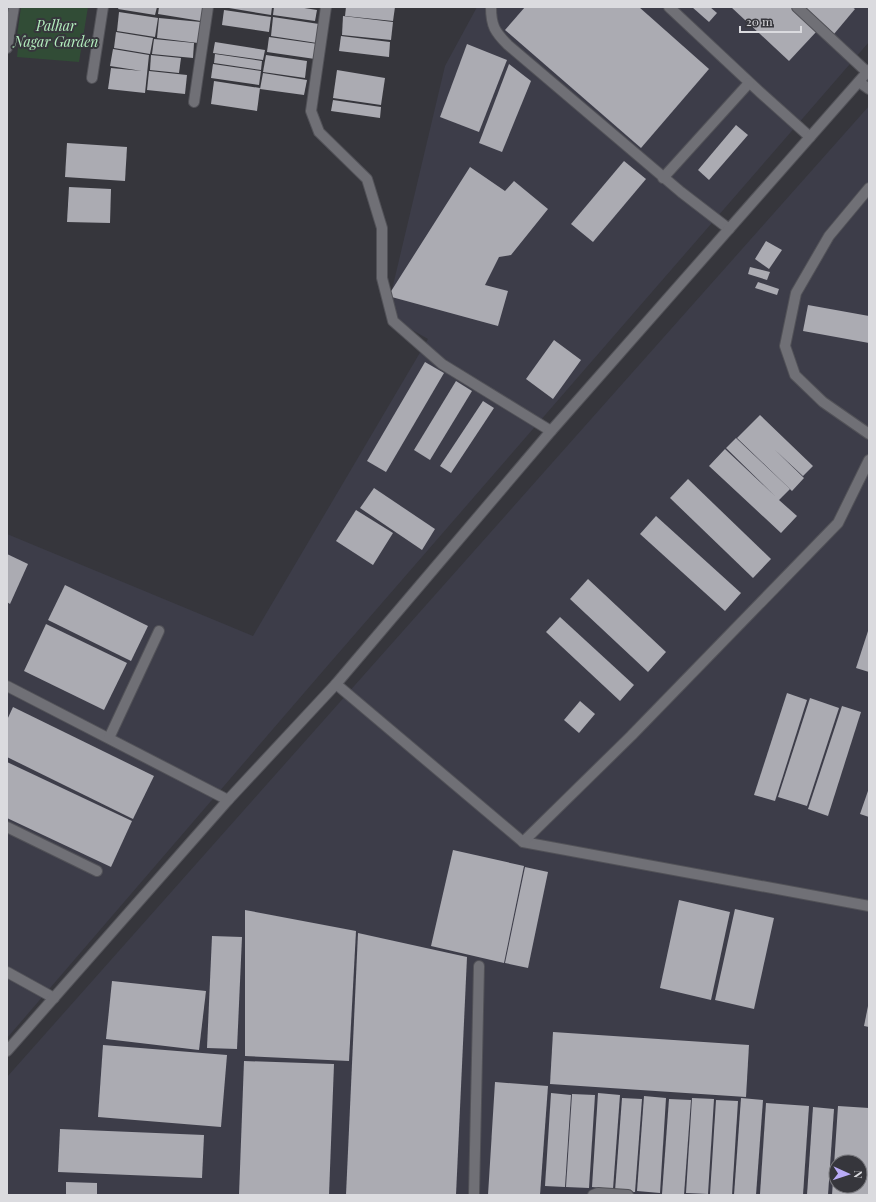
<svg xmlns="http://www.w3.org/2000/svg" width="876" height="1202" viewBox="0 0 876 1202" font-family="'Playfair Display',serif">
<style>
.built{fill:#3d3d49;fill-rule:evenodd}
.green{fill:#314c36}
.building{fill:#ababb2;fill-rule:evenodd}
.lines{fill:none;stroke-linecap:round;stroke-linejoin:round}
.minor-casing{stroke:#525258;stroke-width:12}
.minor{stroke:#707076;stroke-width:10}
.labels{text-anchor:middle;stroke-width:4;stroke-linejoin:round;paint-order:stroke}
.park-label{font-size:14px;font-style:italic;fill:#b3eebe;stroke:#36363c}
</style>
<rect width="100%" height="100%" fill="#36363c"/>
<g class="built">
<polygon points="477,7 869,7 869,42 329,664 7,1038 7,534 253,636 428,339 386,315 445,66"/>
<path d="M869,106V1195H7V1077ZM836,1162H860V1186H836Z"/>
</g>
<polygon class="green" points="21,7 88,7 79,62 17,57 19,39 17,36"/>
<g class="building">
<polygon points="119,7 157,7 155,15 118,9"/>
<polygon points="159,7 203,7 201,21 158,14"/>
<polygon points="223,7 272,7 271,15"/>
<polygon points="274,7 298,7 317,10 315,21 273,15"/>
<polygon points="346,7 395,7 393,21 345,16"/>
<polygon points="525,7 639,7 709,69 641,148 505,30"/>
<polygon points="692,7 710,7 717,13 709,22"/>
<polygon points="731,7 791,7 817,31 789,61"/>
<polygon points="805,7 852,7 855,9 834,34"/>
<polygon points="224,10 271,17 269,32 222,25"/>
<polygon points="119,12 158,18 155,37 117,31"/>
<polygon points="343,16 393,22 391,40 342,35"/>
<polygon points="273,17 319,24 317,43 271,36"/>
<polygon points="159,18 201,22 198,43 157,38"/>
<polygon points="116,32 153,38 150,54 114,48"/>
<polygon points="341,36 390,42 389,57 339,51"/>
<polygon points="269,37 318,44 315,59 267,52"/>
<polygon points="154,39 194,43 193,58 152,54"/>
<polygon points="215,42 265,50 263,60 213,53"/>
<polygon points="467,44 507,60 479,132 440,117"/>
<polygon points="113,49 149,55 145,93 108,89 111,68 142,71 110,66"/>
<polygon points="215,54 262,61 261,70 214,63"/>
<polygon points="151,55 181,58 179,73 150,70"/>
<polygon points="266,55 307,61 305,78 263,72"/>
<polygon points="213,64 261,71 259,85 211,78"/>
<polygon points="509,64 531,81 502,152 479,143"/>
<polygon points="337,70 385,78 381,105 333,98"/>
<polygon points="149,71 187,75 185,94 147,90"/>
<polygon points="263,73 307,80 304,95 260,89"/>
<polygon points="214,81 260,88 257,111 211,104"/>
<polygon points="333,100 381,107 380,118 331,111"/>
<polygon points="736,125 748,135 709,180 698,170"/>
<polygon points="67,143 127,147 125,181 65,177"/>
<polygon points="624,161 646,179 593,242 571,224"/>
<polygon points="470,167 505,191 514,181 548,209 511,255 499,257 485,285 508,291 498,326 388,296"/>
<polygon points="69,187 111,189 110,223 67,222"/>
<polygon points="766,241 782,250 769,269 755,259"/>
<polygon points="750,267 770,272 767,280 748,274"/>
<polygon points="758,282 779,289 777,295 755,288"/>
<polygon points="808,305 869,316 869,343 803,331"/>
<polygon points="554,340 581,360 553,399 526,379"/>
<polygon points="425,362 444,373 386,472 367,461"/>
<polygon points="456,381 472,391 430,460 414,450"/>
<polygon points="483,401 494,408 451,473 440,466"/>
<polygon points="760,415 813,466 803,476 774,449 804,478 792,491 737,438"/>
<polygon points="736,438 790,489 779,500 797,516 781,533 709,466 725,449 776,497 726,448"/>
<polygon points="688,479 771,559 753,578 670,498"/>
<polygon points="374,488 435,529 422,550 360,508"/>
<polygon points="356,510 393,533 373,565 336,541"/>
<polygon points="656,516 741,593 725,611 640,534"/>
<polygon points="7,554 28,564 10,604 7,602"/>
<polygon points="588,579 666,652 648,672 570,599"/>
<polygon points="65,585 148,626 131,661 48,620"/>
<polygon points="560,617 634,685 620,701 546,632"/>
<polygon points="46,624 127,663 104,710 24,671"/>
<polygon points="869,628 869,672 856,668"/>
<polygon points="787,693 807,700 775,801 754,795"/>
<polygon points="810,698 839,708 807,806 778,797"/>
<polygon points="580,701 595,714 579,733 564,720"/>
<polygon points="842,706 861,712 828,816 808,809"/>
<polygon points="13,707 154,776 133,819 7,757 7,720"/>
<polygon points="7,762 132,821 111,867 7,818"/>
<polygon points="869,788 869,817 860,814"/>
<polygon points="453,850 524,866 504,963 431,946"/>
<polygon points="525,867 548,872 528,968 505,963"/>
<polygon points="679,900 730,912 711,1000 660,988"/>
<polygon points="735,909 774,918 754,1009 715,1000"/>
<polygon points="245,910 356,931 349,1061 245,1056"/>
<polygon points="358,933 467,957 456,1195 346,1195"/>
<polygon points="212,936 242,937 237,1049 207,1048"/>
<polygon points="112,981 206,991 199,1050 106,1039"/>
<polygon points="868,1006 869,1006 869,1027 864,1026"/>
<polygon points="553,1032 749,1045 746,1097 550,1084"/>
<polygon points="103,1045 227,1055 221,1127 98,1117"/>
<polygon points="244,1061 334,1064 329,1195 239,1195"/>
<polygon points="495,1082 548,1086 540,1195 488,1195"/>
<polygon points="551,1093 571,1095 565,1187 545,1186"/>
<polygon points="598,1093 620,1095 613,1189 592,1187"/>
<polygon points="572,1094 595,1095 589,1188 566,1187"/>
<polygon points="644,1096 666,1098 660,1193 637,1191"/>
<polygon points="622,1098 642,1099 635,1192 615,1191"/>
<polygon points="692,1098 714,1099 708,1194 686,1193"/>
<polygon points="741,1098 763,1100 756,1195 734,1195"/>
<polygon points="669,1099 691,1100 684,1195 662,1194"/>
<polygon points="716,1100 738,1101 732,1195 710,1194"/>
<polygon points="766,1103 809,1106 803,1195 760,1194"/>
<path d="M838,1106L869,1108V1195H832ZM836,1162H860V1186H836Z"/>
<polygon points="813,1107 834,1109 828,1195 807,1195"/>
<polygon points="60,1129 204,1135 202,1178 58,1172"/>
<polygon points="66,1182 97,1183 97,1195 66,1195"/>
</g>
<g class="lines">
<defs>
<g id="minor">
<polyline points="326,7 311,111 319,132 367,179 382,228 382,278 393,321 442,364 551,431"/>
<path d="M491,7C491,26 495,32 508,45L681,192L729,229"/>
<polyline points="669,7 762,94 810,137"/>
<polyline points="797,7 867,72"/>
<polyline points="7,48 14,7"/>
<polyline points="92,78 103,7"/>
<polyline points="859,82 869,89"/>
<polyline points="194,102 208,7"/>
<polyline points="663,178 749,83"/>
<polyline points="869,188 829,236 796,293 785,346 795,375 823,402 869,434"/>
<polyline points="336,684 523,842 869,906"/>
<polyline points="7,686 228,800"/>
<polyline points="109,738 159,631"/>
<polyline points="7,827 97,871"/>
<polyline points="523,842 631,736 838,523 869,460"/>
<polyline points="7,972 54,998"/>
<polyline points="7,1051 228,800 336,684 551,431 869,70"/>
<polyline points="474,1195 479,966"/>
<polyline points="593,1195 598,1193 628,1195"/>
</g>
</defs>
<use href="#minor" class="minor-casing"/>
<use href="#minor" class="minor"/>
</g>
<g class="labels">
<g class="park-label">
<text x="56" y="31">Palhar<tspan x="56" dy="16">Nagar Garden</tspan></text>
</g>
</g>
<rect width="876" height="1202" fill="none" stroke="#dbdbdf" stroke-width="16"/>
<g transform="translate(848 1174) rotate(93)"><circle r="19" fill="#36363c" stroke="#78787d"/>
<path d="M0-3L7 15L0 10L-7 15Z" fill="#b9abf7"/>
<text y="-6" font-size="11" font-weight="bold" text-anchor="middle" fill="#dbdbdf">N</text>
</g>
<path d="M740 26v6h61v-6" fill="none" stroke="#dbdbdf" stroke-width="2"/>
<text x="746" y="26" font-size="12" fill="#dbdbdf" stroke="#36363c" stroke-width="3" paint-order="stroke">20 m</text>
</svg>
